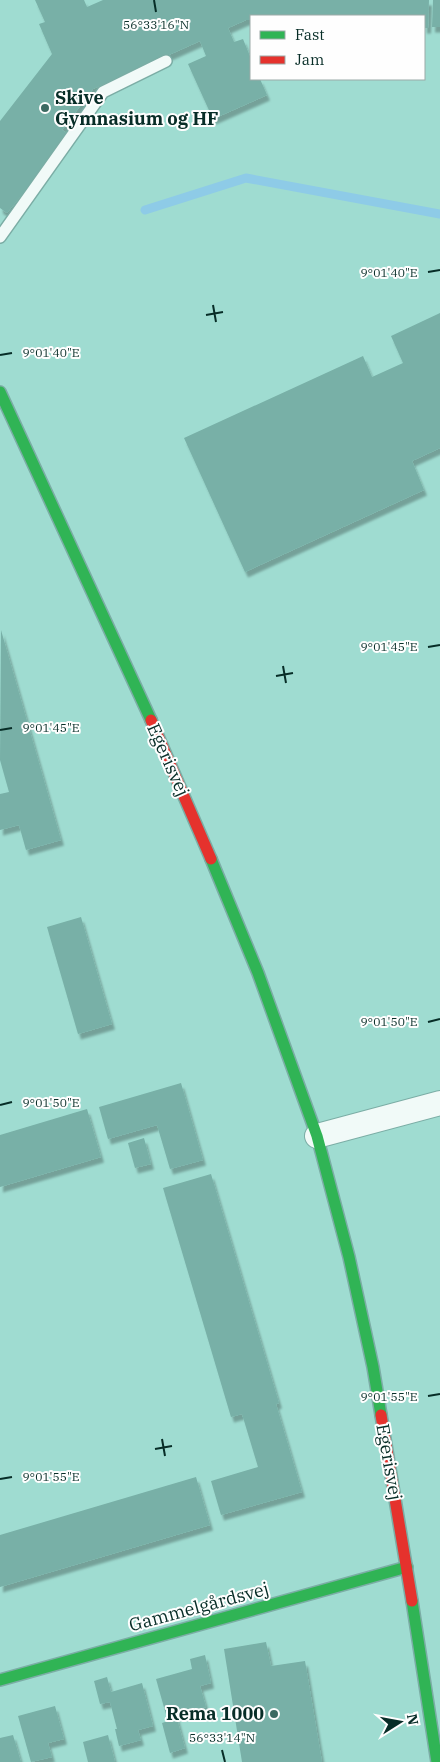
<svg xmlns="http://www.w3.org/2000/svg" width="440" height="1762" font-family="'IBM Plex Serif',serif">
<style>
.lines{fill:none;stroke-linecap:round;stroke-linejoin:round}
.stream{stroke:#8ecbe7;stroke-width:9}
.building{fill:#78b0a7;filter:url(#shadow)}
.lane-casing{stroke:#7bada5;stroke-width:14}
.street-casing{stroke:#7bada5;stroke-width:26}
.fast-casing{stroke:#7bada5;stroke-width:14}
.jam-casing{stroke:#7bada5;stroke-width:14}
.lane{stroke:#f1faf8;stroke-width:11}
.street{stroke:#f1faf8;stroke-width:24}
.fast{stroke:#30b455;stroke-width:11}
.jam{stroke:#e5322d;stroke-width:11}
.ticks{fill:none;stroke:#072d27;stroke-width:2}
.poi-dot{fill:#3c6a62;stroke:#fefefe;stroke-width:2}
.labels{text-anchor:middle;stroke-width:4;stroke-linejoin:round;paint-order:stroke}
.poi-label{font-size:18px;font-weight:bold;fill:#072d27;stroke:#fefefe;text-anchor:start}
.street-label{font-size:18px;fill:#072d27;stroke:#fefefe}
.ticks-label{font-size:12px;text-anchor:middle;fill:#072d27;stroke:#fefefe;stroke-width:4;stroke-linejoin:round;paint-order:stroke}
</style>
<defs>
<filter id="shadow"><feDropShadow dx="3" dy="5.5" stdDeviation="1" flood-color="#0004"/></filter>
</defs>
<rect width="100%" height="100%" fill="#9fdcd1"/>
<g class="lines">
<path class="stream" d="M145 210 246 178 440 214"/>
</g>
<g class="building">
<path d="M35 0H84L87 7 103 0H429L428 28H424V16H251V20H246L228 28 234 42 243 39 251 59V79H260L267 95 213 119 188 64 206 56 200 41 93 89 62 130 70 135 7 213 0 208V121L52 54 39 24 45 22Z"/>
<path d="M433 0H440V27H432Z"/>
<path d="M440 313V448L412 461 424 490 245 572 184 438 363 356 372 377 403 363 391 336Z"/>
<path d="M1 630 61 840 26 850 19 825 0 830V794L9 792 0 760Z"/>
<path d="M81 917 112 1024 78 1034 47 927Z"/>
<path d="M181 1083 203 1160 170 1169 157 1125 108 1139 99 1107Z"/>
<path d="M87 1109 101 1157 0 1187V1135Z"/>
<path d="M144 1138 151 1164 135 1168 128 1143Z"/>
<path d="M211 1174 279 1403 276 1404 302 1492 221 1515 211 1481 258 1467 242 1414 231 1417 163 1188Z"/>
<path d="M196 1477 210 1525 0 1587V1535Z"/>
<path d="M266 1642 271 1666 305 1661 322 1762H242L224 1649Z"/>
<path d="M205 1655 211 1683 200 1686 206 1707 176 1715 185 1748 170 1753 162 1723 171 1720 170 1717 167 1718 156 1679 192 1669 190 1659Z"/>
<path d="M107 1677 111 1692 142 1683 153 1726 138 1730 141 1740 119 1746 115 1729H117L110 1702 100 1704 94 1681Z"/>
<path d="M55 1706 64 1739 48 1743 52 1757 31 1762 18 1716Z"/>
<path d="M13 1735 21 1762H0V1738Z"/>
<path d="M108 1735 115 1762H88L83 1742Z"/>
</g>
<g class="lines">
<g class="lane-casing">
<path id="lane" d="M0 237 103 92 166 61"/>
</g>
<g class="street-casing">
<path id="street" d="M317 1136 440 1103"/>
</g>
<g class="fast-casing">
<g id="fast">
<path d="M0 392 151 720"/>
<path d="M211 859 258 973 317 1136 349 1257 373 1367 381 1415"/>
<path d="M412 1601 437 1762"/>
<path d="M0 1680 407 1567"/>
</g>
</g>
<g class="jam-casing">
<g id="jam">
<path d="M151 720 211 859"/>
<path d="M381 1415 412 1601"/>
</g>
</g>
<use href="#lane" class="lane"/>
<use href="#street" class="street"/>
<use href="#fast" class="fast"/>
<use href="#jam" class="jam"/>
</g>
<path class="ticks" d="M154 0 156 12M428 272 440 270M213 305 216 322M206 315 223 312M0 355 12 353M428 647 440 645M283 666 286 683M276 676 293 673M0 730 12 728M428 1022 440 1019M0 1105 12 1102M428 1396 440 1394M162 1439 165 1456M155 1449 172 1446M0 1479 12 1477M222 1750 225 1762"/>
<g class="poi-dot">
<circle cx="45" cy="108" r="5"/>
<circle cx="274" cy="1714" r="5"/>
</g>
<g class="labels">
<g class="poi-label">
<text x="55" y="104">Skive<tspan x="55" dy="21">Gymnasium og HF</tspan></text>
<text x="264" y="1720" text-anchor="end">Rema 1000</text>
</g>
<g class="street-label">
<text transform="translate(168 760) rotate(66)" y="6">Egerisvej</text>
<text transform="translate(389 1462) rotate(80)" y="6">Egerisvej</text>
<text transform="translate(199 1607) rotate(-15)" y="6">Gammelgårdsvej</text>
</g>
</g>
<g class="ticks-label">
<text x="156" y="29">56°33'16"N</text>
<text x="389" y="277">9°01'40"E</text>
<text x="51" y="357">9°01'40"E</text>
<text x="389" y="651">9°01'45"E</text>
<text x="51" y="732">9°01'45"E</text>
<text x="389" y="1026">9°01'50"E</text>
<text x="51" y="1107">9°01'50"E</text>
<text x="389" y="1401">9°01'55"E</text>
<text x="51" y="1481">9°01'55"E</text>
<text x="222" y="1742">56°33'14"N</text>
</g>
<rect x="250" y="15" width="175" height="65" fill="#fefefe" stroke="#9baaa8"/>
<rect x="260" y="31" width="25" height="8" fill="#30b455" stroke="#9baaa8"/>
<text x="295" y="40" font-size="15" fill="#072d27">Fast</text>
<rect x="260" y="56" width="25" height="8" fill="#e5322d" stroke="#9baaa8"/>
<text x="295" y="65" font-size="15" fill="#072d27">Jam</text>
<g transform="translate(400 1722) rotate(79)" stroke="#fefefe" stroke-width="4" paint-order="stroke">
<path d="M0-4L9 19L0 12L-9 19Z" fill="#072d27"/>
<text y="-8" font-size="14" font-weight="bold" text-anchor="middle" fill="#072d27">N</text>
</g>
</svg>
